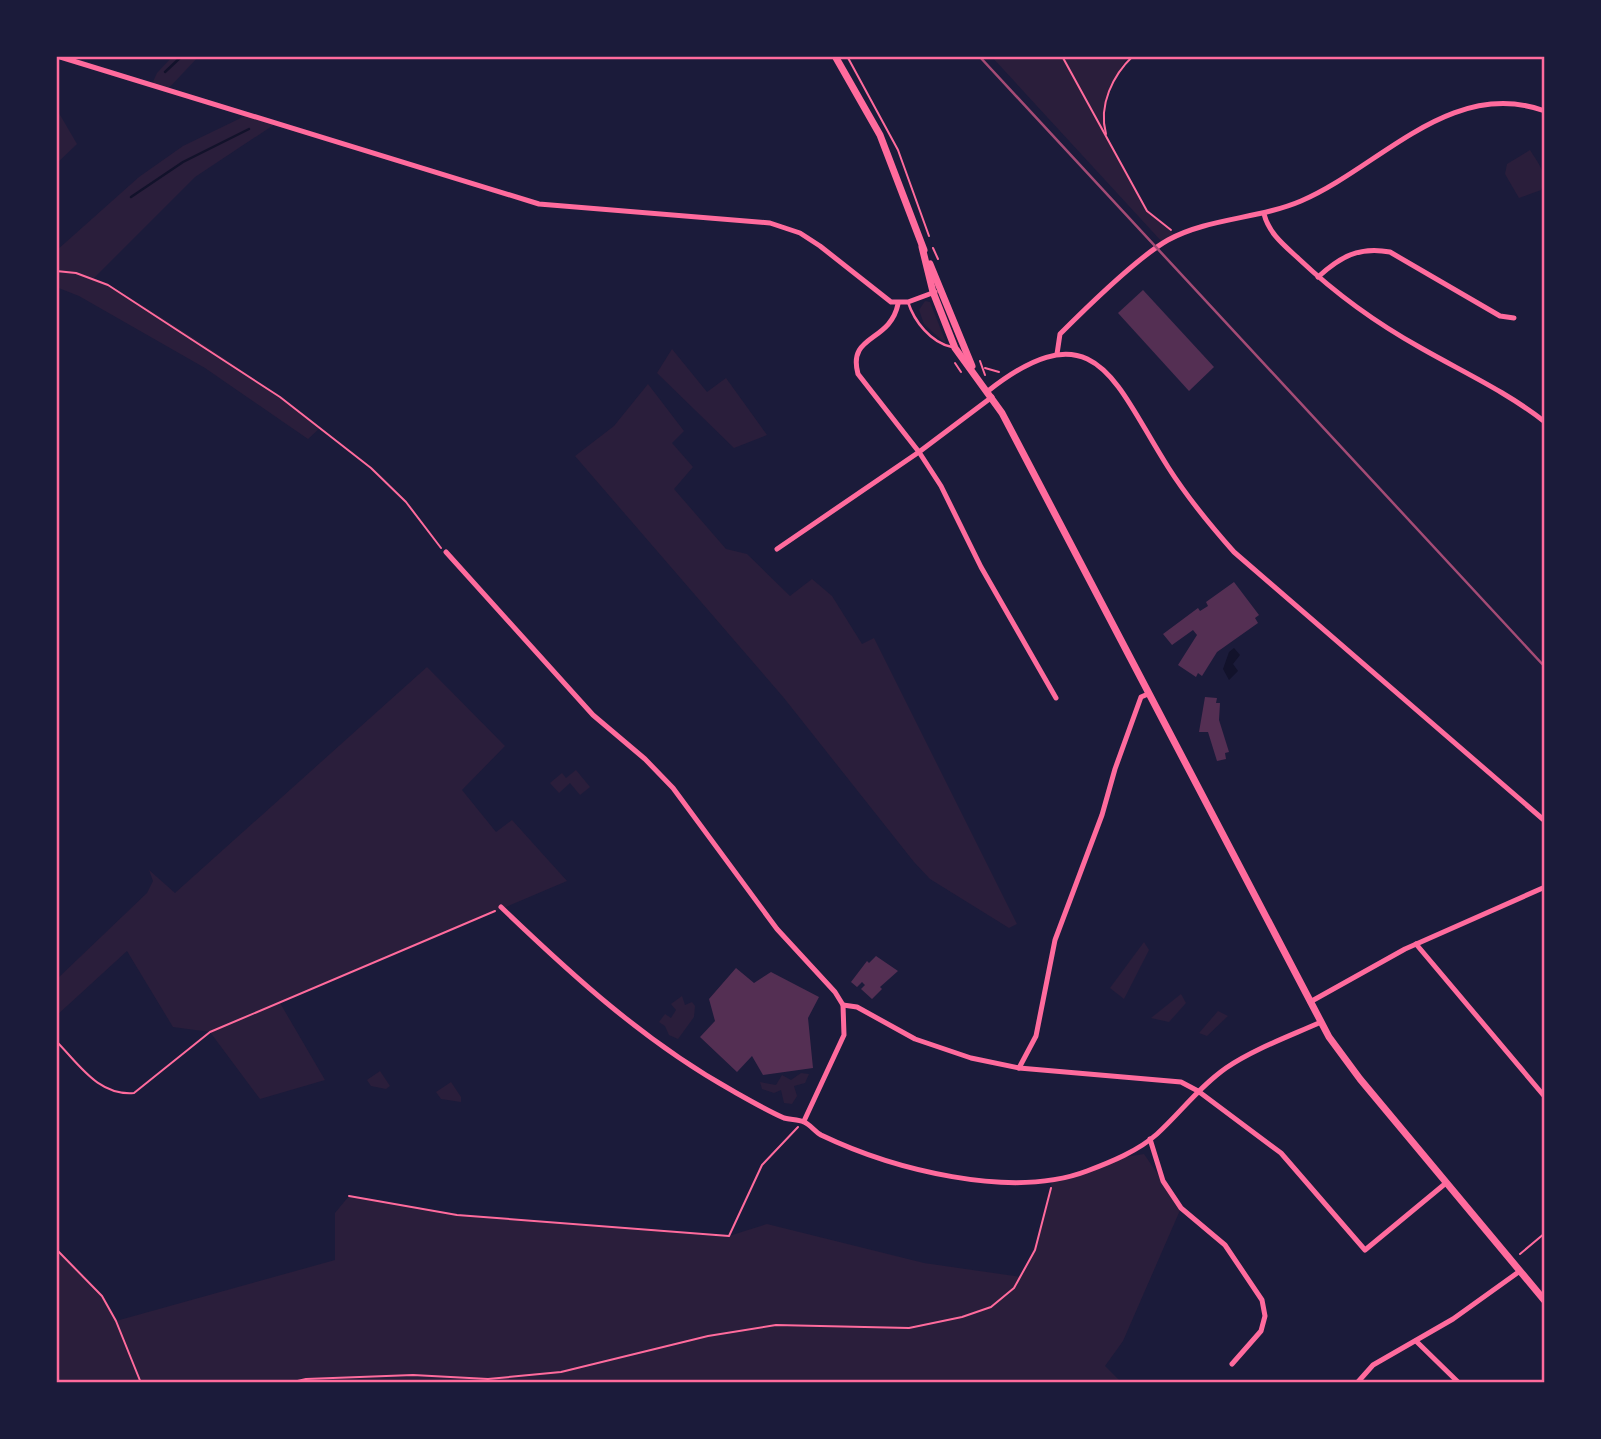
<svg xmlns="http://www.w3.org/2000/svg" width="1601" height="1439" font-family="'PT Serif',serif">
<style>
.green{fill:#2a1e3b}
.water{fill:#12122b}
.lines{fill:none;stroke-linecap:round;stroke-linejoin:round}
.stream{stroke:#12122b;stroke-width:2.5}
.building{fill:#542f53}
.path{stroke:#ff6b9d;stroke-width:2}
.service{stroke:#ff6b9d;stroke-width:2.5}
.minor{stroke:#ff6b9d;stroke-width:5}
.secondary{stroke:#ff6b9d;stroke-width:7}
.rail{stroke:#a44b75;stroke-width:2.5}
.neatline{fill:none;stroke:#ff6b9d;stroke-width:2.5}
</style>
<rect width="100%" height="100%" fill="#1b1b3a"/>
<g class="green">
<path d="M173 56H199L167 90 151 86 157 73Z"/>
<path d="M991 56H1128L1110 86 1105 112V132L1147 211 1176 236 1163 243Z"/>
<path d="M56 108 77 144 56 164Z"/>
<path d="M247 115 275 124 195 177 93 279C117 288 138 303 159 316 215 351 269 388 320 428L308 439 205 368 79 296 56 287V251L139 177 183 146Z"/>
<path d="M1530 150C1539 165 1548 173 1541 190L1519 198 1505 174 1507 164Z"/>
<path d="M925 301 930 302 947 345 924 324 919 310Z"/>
<path d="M672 349 707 392 726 378 767 435 734 448 657 373Z"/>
<path d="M648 384 684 431 672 443 693 467 674 489 726 549 747 554 790 596 812 579 832 596 862 644 874 638 1017 924 1009 928 930 879 914 862 784 698 575 456 614 426Z"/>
<path d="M427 667 505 746 462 790 496 832 512 820 567 881 280 1003 325 1080 260 1099 210 1032 173 1027 127 951 56 1016V980L147 893 153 881 149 870 175 893Z"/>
<path d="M576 770 590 787 580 795 570 783 559 793 550 783 562 773 566 778Z"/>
<path d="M1144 942 1149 950 1124 999 1110 988Z"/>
<path d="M1181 994 1186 1003 1169 1022 1151 1018Z"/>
<path d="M682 996 685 1005 692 1002 695 1006 694 1017 678 1039 669 1035 665 1026 659 1022 665 1014 671 1018 676 1010 671 1004Z"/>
<path d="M1218 1011 1228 1016 1207 1036 1199 1033Z"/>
<path d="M380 1071 390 1086 386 1089 371 1086 367 1080Z"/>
<path d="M801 1073 809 1074 805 1083 794 1086 797 1096 792 1104 784 1103 781 1090 774 1093 762 1089 760 1082 776 1085 782 1075 791 1080Z"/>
<path d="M451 1082 461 1097V1102L441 1099 436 1092Z"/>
<path d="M1144 1154 1181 1208 1123 1341 1105 1366 1122 1383H56V1249L102 1296 116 1321 335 1260V1213L349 1196 457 1215 729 1236 767 1224 924 1263 1021 1277C1037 1245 1046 1215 1052 1180L1119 1158Z"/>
</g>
<path class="water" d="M1234 648 1240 655 1233 664 1238 671 1229 680 1223 669 1229 652Z"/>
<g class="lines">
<g class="stream">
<path d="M165 72 182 56"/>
<path d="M131 197 183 162 249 129"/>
</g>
</g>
<g class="building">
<path d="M1143 290 1214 367 1189 391 1118 313Z"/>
<path d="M1234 582 1259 615 1255 618 1258 623 1217 652 1202 676 1198 673 1196 677 1178 665 1197 635 1193 630 1172 645 1163 634 1198 608 1200 611 1208 606 1206 602Z"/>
<path d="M1205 697 1217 698 1216 703H1220L1219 720 1229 752 1225 753 1226 759 1217 761 1208 732H1199Z"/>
<path d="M876 956 898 971 880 987 882 989 872 999 861 989 865 985 862 982 857 987 851 982 867 961 869 963Z"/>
<path d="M736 968 754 983 771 972 819 997 808 1018 813 1068 763 1075 752 1056 737 1072 700 1037 715 1021 709 999Z"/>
</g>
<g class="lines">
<g class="path">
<path d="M847 56 898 150 929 236"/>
<path d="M1062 56 1147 211 1171 230"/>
<path d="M1106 134C1098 105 1113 75 1133 56"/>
<path d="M933 248 938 259"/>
<path d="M56 271 76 273 108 285 280 397 371 468 406 502 441 548"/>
<path d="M980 361 985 375"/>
<path d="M955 363 961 372"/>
<path d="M985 368 999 372"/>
<path d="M56 1041C79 1064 98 1096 134 1093L210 1032 495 911"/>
<path d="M349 1196 457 1215 729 1236 762 1165 798 1127"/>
<path d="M56 1249 102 1296 116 1321 141 1383"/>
<path d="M1520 1254 1545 1233"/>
<path d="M289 1383 306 1379 413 1375 488 1379 561 1372 708 1336 776 1325 909 1328 962 1317 991 1307 1014 1288 1035 1250 1051 1188"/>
</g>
<path class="service" d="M908 302C914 321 931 343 952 347"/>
<g class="minor">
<path d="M57 56 539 204 770 223 800 233 820 246 891 302H908L935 292"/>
<path d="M1264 214C1269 234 1285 246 1299 259 1336 294 1376 323 1421 348 1463 372 1507 392 1545 422"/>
<path d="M1318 277C1340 257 1359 246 1390 252L1500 316 1514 318"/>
<path d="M898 304C890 343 847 334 858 374L919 452 941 486 981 567 1056 698"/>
<path d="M1057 354 1060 334C1086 308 1138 257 1168 240 1208 218 1259 219 1301 201 1380 167 1451 77 1545 111"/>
<path d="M988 391C1096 306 1115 384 1168 467 1187 497 1210 525 1234 552L1545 821"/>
<path d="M777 549 919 452 992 397"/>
<path d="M446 552 593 715 645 759 673 788 777 929 835 992 843 1005 844 1035 804 1121"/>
<path d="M501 907C573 976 645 1042 733 1091 749 1100 766 1110 784 1118 791 1120 798 1119 804 1122 811 1125 814 1131 821 1135 892 1169 1011 1200 1087 1171 1111 1162 1138 1151 1157 1134 1181 1112 1199 1087 1226 1068 1254 1049 1290 1036 1321 1022"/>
<path d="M1416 944 1545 1097"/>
<path d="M1310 1002 1405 949 1545 887"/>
<path d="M843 1005 857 1007 915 1039 971 1058 1019 1068 1181 1082 1198 1091 1281 1153 1365 1250 1446 1183"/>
<path d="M1019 1068 1036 1036 1055 940 1102 815 1115 769 1141 697 1148 694"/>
<path d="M1150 1139 1163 1181 1181 1208 1225 1245 1262 1300 1265 1316 1261 1331 1232 1364"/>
<path d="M1416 1341 1459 1383"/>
<path d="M1357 1383 1373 1365 1453 1319 1520 1271"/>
</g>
<g class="secondary">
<path d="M835 56 880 135 924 250"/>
<path d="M922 247 933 292 955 348 1002 413 1329 1037 1360 1079 1545 1301"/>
<path d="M930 264 972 366"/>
</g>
<path class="rail" d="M979 56 1545 667"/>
</g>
<rect width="1601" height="1439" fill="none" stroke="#1b1b3a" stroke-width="116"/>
<rect x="58" y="58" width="1485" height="1323" class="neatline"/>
</svg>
